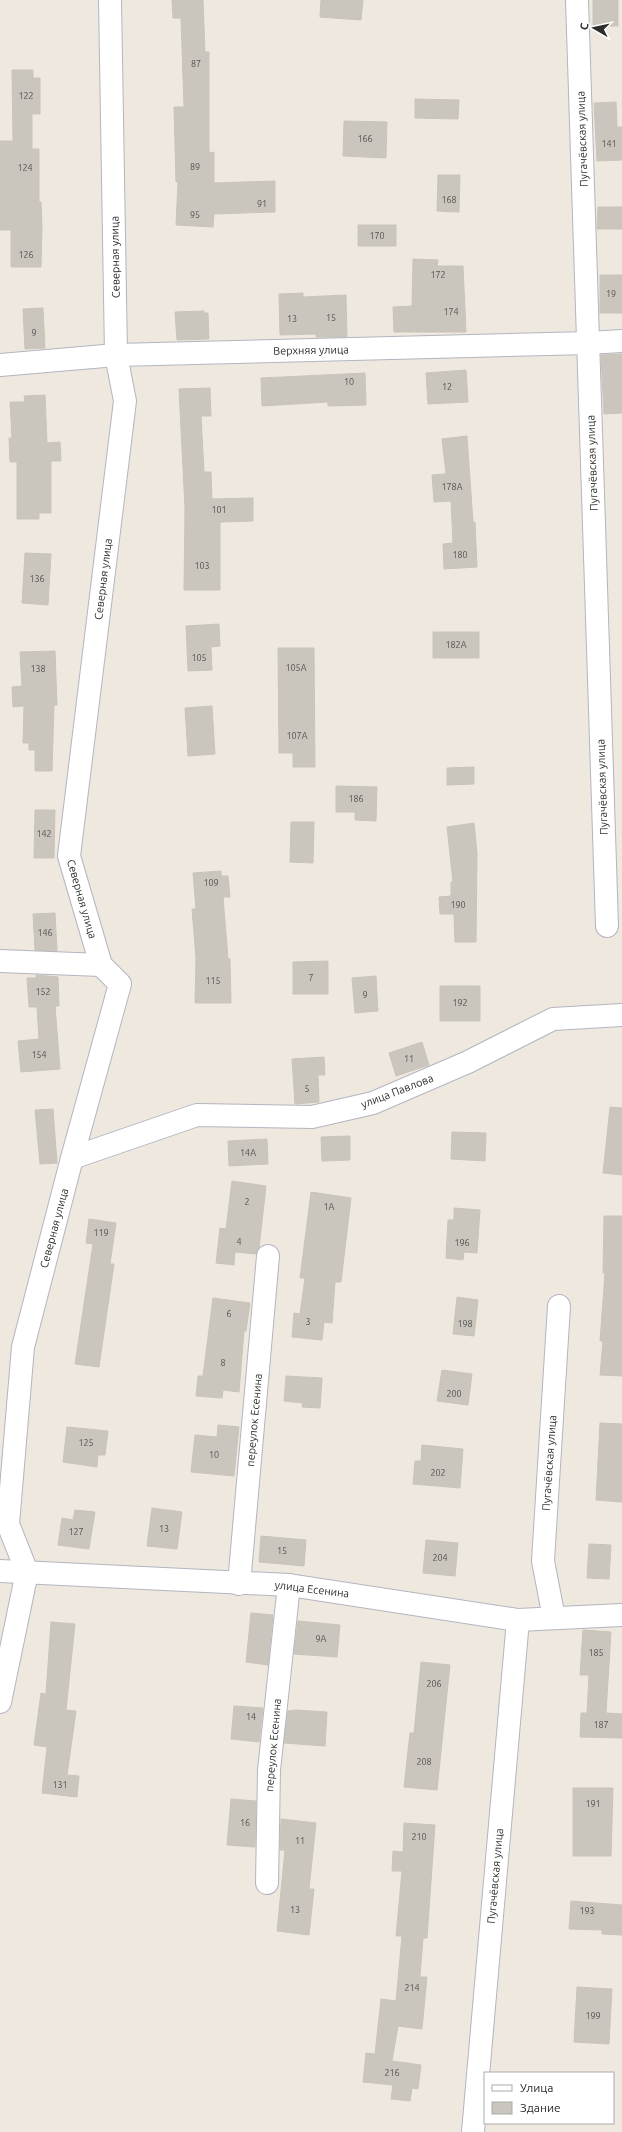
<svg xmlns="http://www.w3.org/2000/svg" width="622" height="2132" font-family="Ubuntu,sans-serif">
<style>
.building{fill:#cac6bd;stroke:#cac4b8}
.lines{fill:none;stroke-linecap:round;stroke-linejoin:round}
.minor-casing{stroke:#b3b5c0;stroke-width:24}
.minor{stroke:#fff;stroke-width:22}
.labels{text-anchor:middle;stroke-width:3;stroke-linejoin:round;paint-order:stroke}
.number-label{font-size:9px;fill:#545351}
.street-label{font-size:11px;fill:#2d2d2d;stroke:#fff}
</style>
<rect width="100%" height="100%" fill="#eee8df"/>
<g class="building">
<path d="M172 0H203L205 52H209V153L214 152V183L275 181V212L214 214 213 227 176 225 178 182H176L174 107H184L181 18H173Z"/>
<path d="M321 0H363L361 20 320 17Z"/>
<rect x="593" y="0" width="25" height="26"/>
<path d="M12 70H33V78H40V114H32V149H39V202H41L42 228 41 267H11V230H0V141H13Z"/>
<path d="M415 99 459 100 458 119 415 118Z"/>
<path d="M616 102 617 127H622V160L597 161 594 103Z"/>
<path d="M344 121 387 122 386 158 343 156Z"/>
<path d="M438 175H460L459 212 437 211Z"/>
<path d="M598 207H622V229H597Z"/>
<rect x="358" y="225" width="38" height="21"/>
<path d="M413 259 438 260 437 266H463L466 332H394L393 307 412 306Z"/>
<rect x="600" y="275" width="22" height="38"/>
<path d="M303 293V297L346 295 347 337H316V334L280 335 279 294Z"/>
<path d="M43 308 45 348 25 349 23 309Z"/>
<path d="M204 311V313H208L209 339 177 340 175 312Z"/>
<path d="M622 354V413L604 414 601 355Z"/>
<path d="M466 370 468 402 428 404 426 373Z"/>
<path d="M365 373 366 405 328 406V402L262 406 261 378Z"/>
<path d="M210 388 211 416H201L204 472H211L212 499 253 498V521L220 522V590H184L185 508 179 389Z"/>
<path d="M45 395 47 443 60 442 61 461H51V513H39V519H17V462H10L9 438H12L10 402H25L24 396Z"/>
<path d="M467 436 473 522H475L477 567 444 569 443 544 453 543 451 501 434 502 432 475 446 474 442 439Z"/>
<path d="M25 553 51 554 48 605 22 603Z"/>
<path d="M219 624 220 646 211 647 212 670 188 671 186 626Z"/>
<rect x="433" y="632" width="46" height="26"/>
<path d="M278 648H314L315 767H293V753H279Z"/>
<path d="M55 651 57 705H54L52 771H35V750H29V743H23L24 706 13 707 12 687 22 686 20 652Z"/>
<path d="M212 706 215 754 188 756 185 708Z"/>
<path d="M474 767V784L447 785V768Z"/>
<path d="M336 786 377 787 376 821 355 820V812H336Z"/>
<path d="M35 810H55L54 858H34Z"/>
<path d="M291 822H314L313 863 290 862Z"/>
<path d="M474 823 477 853 476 942H455L454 914H440L439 897 451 896V882H453L447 827Z"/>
<path d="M221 871V876H228L230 897H223L228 959H230L231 1003H195L196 958 192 909H196L193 873Z"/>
<path d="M55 913 57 951 35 950 33 914Z"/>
<path d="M328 961V994H293V962Z"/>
<path d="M36 975 58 977 59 1006H55L60 1069 21 1072 18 1041 39 1039 37 1007H29L27 978H36Z"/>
<path d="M376 976 378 1011 355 1013 352 978Z"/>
<rect x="440" y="986" width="40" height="35"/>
<path d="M422 1042 429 1065 396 1076 389 1053Z"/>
<path d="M324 1057 325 1075H318L319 1102 295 1104 292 1059Z"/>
<path d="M610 1107 622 1108V1175L603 1173Z"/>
<path d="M53 1109 57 1163 40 1164 35 1110Z"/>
<path d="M452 1132 486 1133 485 1161 451 1159Z"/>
<path d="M350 1136V1160L322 1161 321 1137Z"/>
<path d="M267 1139 268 1164 229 1166 228 1141Z"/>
<path d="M232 1181 266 1186 259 1248 256 1254 235 1252 234 1265 216 1263 220 1228 226 1229Z"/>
<path d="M311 1192 351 1198 341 1282H335L332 1323 324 1322 322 1340 292 1337 294 1313 300 1314 305 1278H300Z"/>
<path d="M454 1208 480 1210 477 1253 464 1252 463 1260 446 1258 448 1220H454Z"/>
<path d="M604 1216H622V1376L600 1375 603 1341H600L605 1273H603Z"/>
<path d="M89 1219 116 1223 110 1264H114L99 1367 75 1364 93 1244 86 1243Z"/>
<path d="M457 1297 478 1300 474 1336 453 1334Z"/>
<path d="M213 1298 250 1303 246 1331H244L239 1392 223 1390 222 1398 196 1396 198 1376H203Z"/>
<path d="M442 1370 472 1374 468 1405 437 1401Z"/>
<path d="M286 1376 322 1378 320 1408 302 1407 303 1403 284 1401Z"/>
<path d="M600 1423 622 1424V1502L596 1500Z"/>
<path d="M218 1425 239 1427 234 1476 191 1472 195 1435 217 1437Z"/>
<path d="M67 1427 108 1431 105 1455H98L97 1467 63 1462Z"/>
<path d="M422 1445 463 1449 460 1488 413 1484 415 1461H421Z"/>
<path d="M152 1508 182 1512 177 1549 147 1546Z"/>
<path d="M75 1510 95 1512 89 1549 58 1545 62 1518 73 1520Z"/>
<path d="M261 1536 306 1540 304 1566 259 1562Z"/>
<path d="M426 1540 458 1543 455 1576 423 1573Z"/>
<path d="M589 1544 611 1545 609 1579 587 1578Z"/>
<path d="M251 1613 273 1615 268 1665 246 1662Z"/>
<path d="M298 1621 340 1625 337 1657 294 1654Z"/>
<path d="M51 1622 75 1624 66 1710 76 1711 67 1775 79 1776 77 1797 42 1793 47 1747 34 1745 41 1693 46 1694Z"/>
<path d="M583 1630 611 1632 606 1713 622 1714V1738L580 1737 581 1713H587L589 1675H580Z"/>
<path d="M421 1662 450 1665 437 1790 404 1787 410 1733H414Z"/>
<path d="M234 1706 263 1708 259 1742 231 1739Z"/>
<path d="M295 1710 327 1712 325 1746 284 1743 288 1711Z"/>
<path d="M573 1788H613L611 1856H573Z"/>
<path d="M231 1799 256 1801 255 1847 227 1845Z"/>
<path d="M281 1819 316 1823 309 1889H314L309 1935 277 1931 285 1850H280Z"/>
<path d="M404 1823 435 1825 427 1938H423L420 1977H427L422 2029 398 2026 392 2061 421 2065 418 2089 412 2088 410 2101 391 2099 393 2085 363 2082 366 2053 375 2054 381 1999 396 2001 402 1936H396L402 1871H392L393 1851 403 1852Z"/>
<path d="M571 1901 622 1905V1935L602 1934V1930L569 1929Z"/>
<path d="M577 1987 612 1989 609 2044 574 2042Z"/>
</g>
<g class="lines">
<g class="minor-casing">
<g id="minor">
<path d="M577 0 607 926"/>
<path d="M0 365 116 355 588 343 622 341"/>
<path d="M0 961 101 965"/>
<path d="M72 1158 197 1115 312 1117 373 1103 468 1062 553 1019 622 1015"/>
<path d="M0 1571 289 1585 518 1620 622 1615"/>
<path d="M239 1584 268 1256"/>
<path d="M554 1618 543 1561 559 1306"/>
<path d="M0 1702 27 1572 8 1524 23 1347 72 1158 120 984 101 965 69 856 125 401 116 355 110 0"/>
<path d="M267 1883 269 1770 289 1585"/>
<path d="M473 2132 518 1620"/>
</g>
</g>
<use href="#minor" class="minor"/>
</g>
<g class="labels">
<g class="number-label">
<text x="196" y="67">87</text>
<text x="26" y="99">122</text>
<text x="365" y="142">166</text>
<text x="609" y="147">141</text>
<text x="195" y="170">89</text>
<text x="25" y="171">124</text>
<text x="449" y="203">168</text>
<text x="262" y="207">91</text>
<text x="195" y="218">95</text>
<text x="377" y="239">170</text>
<text x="26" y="258">126</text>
<text x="438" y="278">172</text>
<text x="611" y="297">19</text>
<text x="451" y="315">174</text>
<text x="331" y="321">15</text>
<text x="292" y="322">13</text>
<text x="34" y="336">9</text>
<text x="349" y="385">10</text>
<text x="447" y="390">12</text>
<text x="452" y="490">178А</text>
<text x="219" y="513">101</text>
<text x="460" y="558">180</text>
<text x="202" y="569">103</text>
<text x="37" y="582">136</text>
<text x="456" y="648">182А</text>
<text x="199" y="661">105</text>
<text x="296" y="671">105А</text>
<text x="38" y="672">138</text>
<text x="297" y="739">107А</text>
<text x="356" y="802">186</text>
<text x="44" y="837">142</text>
<text x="211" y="886">109</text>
<text x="458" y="908">190</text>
<text x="45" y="936">146</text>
<text x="311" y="981">7</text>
<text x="213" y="984">115</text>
<text x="43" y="995">152</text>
<text x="365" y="998">9</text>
<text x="460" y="1006">192</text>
<text x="39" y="1058">154</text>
<text x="409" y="1062">11</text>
<text x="307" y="1092">5</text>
<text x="248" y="1156">14А</text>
<text x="247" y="1205">2</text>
<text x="329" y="1210">1А</text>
<text x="101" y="1236">119</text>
<text x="239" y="1245">4</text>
<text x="462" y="1246">196</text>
<text x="229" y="1317">6</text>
<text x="308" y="1325">3</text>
<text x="465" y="1327">198</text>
<text x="223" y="1366">8</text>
<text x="454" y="1397">200</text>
<text x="86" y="1446">125</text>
<text x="214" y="1458">10</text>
<text x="438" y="1476">202</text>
<text x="164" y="1532">13</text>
<text x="76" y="1535">127</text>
<text x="282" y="1554">15</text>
<text x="440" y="1561">204</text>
<text x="321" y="1642">9А</text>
<text x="596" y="1656">185</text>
<text x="434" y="1687">206</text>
<text x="251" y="1720">14</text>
<text x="601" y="1728">187</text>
<text x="424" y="1765">208</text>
<text x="60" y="1788">131</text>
<text x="593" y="1807">191</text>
<text x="245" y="1826">16</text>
<text x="419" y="1840">210</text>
<text x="300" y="1844">11</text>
<text x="295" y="1913">13</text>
<text x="587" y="1914">193</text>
<text x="412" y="1991">214</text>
<text x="593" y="2019">199</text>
<text x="392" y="2076">216</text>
</g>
<g class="street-label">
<text transform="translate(582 139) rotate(-92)" y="4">Пугачёвская улица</text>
<text transform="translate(115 257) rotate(-91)" y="4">Северная улица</text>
<text transform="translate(311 350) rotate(-1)" y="4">Верхняя улица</text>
<text transform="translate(592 463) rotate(-92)" y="4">Пугачёвская улица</text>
<text transform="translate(103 579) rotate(-83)" y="4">Северная улица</text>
<text transform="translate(602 787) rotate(-92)" y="4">Пугачёвская улица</text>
<text transform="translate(82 899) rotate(74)" y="4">Северная улица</text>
<text transform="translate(397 1091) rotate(-21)" y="4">улица Павлова</text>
<text transform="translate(54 1228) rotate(-75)" y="4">Северная улица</text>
<text transform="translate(254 1420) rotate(-85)" y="4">переулок Есенина</text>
<text transform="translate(549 1463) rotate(-86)" y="4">Пугачёвская улица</text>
<text transform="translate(312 1589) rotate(7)" y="4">улица Есенина</text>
<text transform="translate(273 1745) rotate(-85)" y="4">переулок Есенина</text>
<text transform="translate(495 1876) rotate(-85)" y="4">Пугачёвская улица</text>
</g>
</g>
<rect x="484" y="2072" width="130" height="52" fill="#ffffff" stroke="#ababab"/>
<rect x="492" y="2085" width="20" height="6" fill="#ffffff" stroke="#ababab"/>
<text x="520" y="2092" font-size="12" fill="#2d2d2d">Улица</text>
<rect x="492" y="2102" width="20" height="12" fill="#cac6bd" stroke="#ababab"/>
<text x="520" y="2112" font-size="12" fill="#2d2d2d">Здание</text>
<g transform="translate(594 28) rotate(279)" stroke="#ffffff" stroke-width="3" paint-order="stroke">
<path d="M0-3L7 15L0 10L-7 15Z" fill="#2d2d2d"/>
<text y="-6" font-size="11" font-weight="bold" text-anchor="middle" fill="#2d2d2d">С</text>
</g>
</svg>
